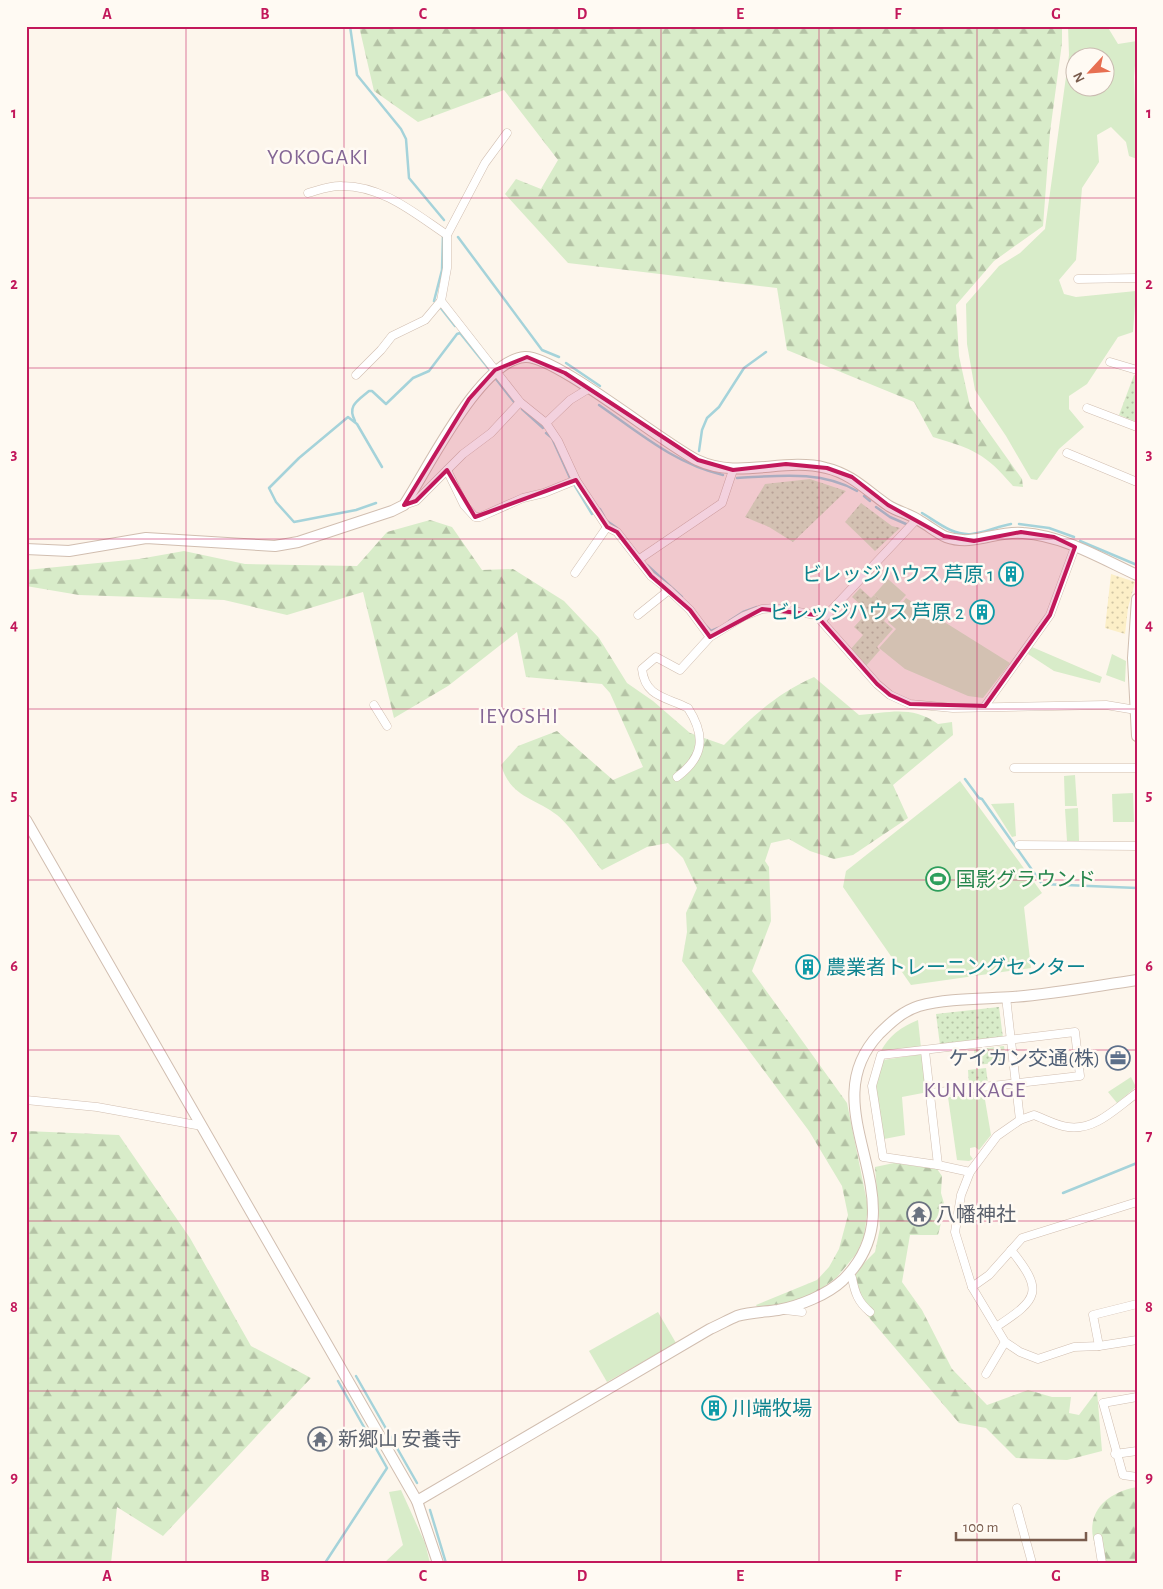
<svg xmlns="http://www.w3.org/2000/svg" width="1163" height="1589" font-family="'Alegreya Sans','Noto Sans JP',sans-serif">
<style>
.green{fill:#d8ecc9;fill-rule:evenodd}
.forest{fill:url(#forest-firs)}
.sand{fill:url(#sand-dots)}
.garden{fill:url(#garden-dots)}
.lines{fill:none;stroke-linecap:round;stroke-linejoin:round}
.stream{stroke:#a5d3da;stroke-width:2.5}
.minor-casing{stroke:#d1beb0;stroke-width:9}
.tertiary-casing{stroke:#d1beb0;stroke-width:12}
.minor{stroke:#fff;stroke-width:8}
.tertiary{stroke:#fff;stroke-width:10}
.marked{fill:#c2185b;fill-opacity:0.2;stroke:#c2185b;stroke-width:4;stroke-linejoin:round}
.grid{fill:none;stroke:#c2185b;stroke-width:1;stroke-opacity:0.55}
.labels{text-anchor:middle;stroke-width:5;stroke-linejoin:round;paint-order:stroke}
.culture-label{font-size:20px;fill:#0d838f;stroke:#fffaf3;text-anchor:end}
.leisure-label{font-size:20px;fill:#27864d;stroke:#fffaf3;text-anchor:start}
.service-label{font-size:20px;fill:#4e5e75;stroke:#fffaf3;text-anchor:end}
.worship-label{font-size:20px;fill:#5b616d;stroke:#fffaf3;text-anchor:start}
.quarter-label{font-size:22px;letter-spacing:1px;fill:#846695;stroke:#fffaf3}
.neatline{fill:none;stroke:#c2185b;stroke-width:2}
.grid-label{font-size:16px;text-anchor:middle;font-weight:bold;fill:#c2185b}
</style>
<defs>
<pattern id="forest-firs" width="22" height="20" patternUnits="userSpaceOnUse" patternTransform="scale(1.25)"><rect width="22" height="20" fill="#d8ecc9"/><path d="M5 1l3.5 6h-7zM16 11l3.5 6h-7z" fill="#b4c2a5"/></pattern>
<pattern id="sand-dots" width="8" height="8" patternUnits="userSpaceOnUse" patternTransform="scale(1.25)"><rect width="8" height="8" fill="#fcefc7"/><path d="M2 2h.1M6 6h.1" fill="none" stroke="#d1c5a4" stroke-width="1.8" stroke-linecap="round"/></pattern>
<pattern id="garden-dots" width="8" height="8" patternUnits="userSpaceOnUse" patternTransform="scale(1.25)"><rect width="8" height="8" fill="#d8ecc9"/><path d="M2 2h.1M6 6h.1" fill="none" stroke="#b4c2a5" stroke-width="1.8" stroke-linecap="round"/></pattern>
</defs>
<rect width="100%" height="100%" fill="#fdf6ec"/>
<g class="green">
<path d="M1068 26H1107L1118 44 1137 41 1134 77 1137 159 1129 156 1126 142 1111 127 1097 135 1099 162 1082 188 1076 260 1059 280 1064 294 1076 297 1136 291 1133 332 1118 337 1087 384 1069 396V409L1084 427 1059 449 1037 480 1031 479 1006 436 975 390 967 344 966 304 999 266 1020 253 1045 229 1069 55ZM1076 58H1106V88H1076Z"/>
<path d="M888 579 906 595 892 611 874 595Z"/>
<path d="M906 598 1010 663 983 698 968 696 905 669 879 648 896 629 888 622Z"/>
<path d="M1032 647 1102 677 1100 683 1054 671 1028 654Z"/>
<path d="M1112 654 1126 661 1125 682 1106 675Z"/>
<path d="M1075 775 1077 806H1065L1064 776Z"/>
<path d="M960 781 1042 893 1024 907 1031 968 911 985 843 887 846 871Z"/>
<path d="M1133 793 1134 822H1113L1112 794Z"/>
<path d="M1014 803 1016 836 1012 837 991 804Z"/>
<path d="M1078 808 1079 841H1067L1065 809Z"/>
<path d="M918 1020 921 1048 880 1053C888 1036 901 1027 918 1020Z"/>
<path d="M923 1054 928 1092 902 1097 905 1135 884 1139 876 1087 883 1060Z"/>
<path d="M1131 1077 1136 1087 1117 1103 1108 1092Z"/>
<path d="M984 1094 991 1135 979 1150 975 1147 970 1148V1155L973 1159 969 1161 957 1160 948 1097Z"/>
<path d="M658 1312 676 1343 607 1382 589 1351Z"/>
<path d="M401 1490 425 1543 430 1563H384L403 1545 389 1492Z"/>
</g>
<g class="forest">
<path d="M359 26H1062V43L1050 132 1043 226 994 261 956 305 959 356 970 406 1022 479 1023 487 1013 486C985 453 973 449 933 437L914 402 787 350 777 288 568 263 505 194 516 179 541 189 558 160 504 90 418 122 374 91Z"/>
<path d="M430 520 452 527 482 570 513 569 564 601 599 638 627 683 653 701 690 733 724 745C753 716 776 694 814 677L859 715C889 713 911 705 938 724L952 722 953 735 893 785 908 818 853 855 834 859 810 851 789 839 771 843 765 861 769 867 771 921 752 971 847 1103 868 1207 864 1236 857 1253 837 1277 817 1292 797 1300 775 1307 758 1308 756 1305 817 1280 829 1267 839 1249 848 1215 842 1186 809 1131 682 961 687 932 686 913 697 888 683 858 668 843 647 847 602 870C590 856 571 826 557 815 534 797 511 798 501 765L518 746 557 731 613 780 643 767 610 693 602 684 526 677 517 632 448 686 394 718 363 592 287 615 224 600 79 595 26 586V570L139 559 184 551 245 564 357 566 387 532Z"/>
<path d="M26 1131 119 1135 190 1238 251 1346 311 1378 163 1536 117 1507 111 1563H26Z"/>
<path d="M894 1163 937 1169 942 1176 941 1193 945 1207 938 1235H910L902 1282 922 1310 952 1369 987 1405 1028 1390 1052 1397H1071L1069 1413 1079 1415 1097 1391 1102 1451 1067 1460 1016 1458 986 1428 959 1423 860 1307 855 1276 862 1265 875 1252 880 1228 875 1167Z"/>
<path d="M1137 1487V1563H1105C1079 1527 1094 1495 1137 1487Z"/>
</g>
<path class="sand" d="M1111 574 1135 582 1128 608 1125 634 1105 628Z"/>
<g class="garden">
<path d="M1134 375 1137 376V422L1119 415Z"/>
<path d="M810 479 846 491 793 542 769 527 745 517 765 484Z"/>
<path d="M861 503 892 526 900 528 875 551 845 522Z"/>
<path d="M860 588 871 598 874 595 892 611 884 621 893 629 877 647 880 650 866 666 849 651 863 635 854 627 864 616 860 611 863 607 852 597Z"/>
<path d="M999 1007 1003 1038 940 1045 936 1014Z"/>
<path d="M1004 1046 1006 1062 976 1065 974 1050Z"/>
<path d="M986 1068 988 1084 969 1085 968 1070Z"/>
</g>
<g class="lines">
<g class="stream">
<path d="M350 26 357 75 401 129 406 139 409 178 444 220"/>
<path d="M458 237 542 350 559 357"/>
<path d="M434 301 442 270 443 235"/>
<path d="M440 307 455 326"/>
<path d="M566 363 600 386"/>
<path d="M496 379 514 402"/>
<path d="M599 405C638 432 675 464 723 475"/>
<path d="M522 409 543 428"/>
<path d="M355 421C347 406 357 401 369 391H372L386 404 413 378 429 371 457 334 460 333 489 369"/>
<path d="M546 433 552 438 570 478"/>
<path d="M699 451 702 430 707 418 719 407 744 368 766 352"/>
<path d="M737 478C778 476 820 470 857 491"/>
<path d="M575 486 592 514"/>
<path d="M864 496 870 501"/>
<path d="M376 503 356 510 294 522 276 502 269 488 299 458 348 417 357 424 382 467"/>
<path d="M876 507 890 517 906 524"/>
<path d="M600 509 604 516"/>
<path d="M922 513C937 522 953 536 972 534 985 533 998 526 1011 524"/>
<path d="M607 521 617 528"/>
<path d="M1019 524 1049 528 1074 537"/>
<path d="M1080 541 1137 565"/>
<path d="M647 565 682 597"/>
<path d="M729 621 743 612 757 607"/>
<path d="M706 626 711 631 718 628"/>
<path d="M965 779 979 798 982 799 1042 884 1137 888"/>
<path d="M1063 1193 1137 1163"/>
<path d="M356 1376 417 1483"/>
<path d="M430 1510 446 1563"/>
<path d="M325 1563 387 1468 338 1381"/>
</g>
<g class="minor-casing">
<g id="minor">
<path d="M507 133 485 163 447 235V268L441 301 520 402 546 423 558 441 576 480 607 527 617 532 651 576 669 590 690 610 710 637"/>
<path d="M308 193C319 190 331 185 342 186 383 186 414 213 447 235"/>
<path d="M1078 279 1137 278"/>
<path d="M1110 362 1137 370"/>
<path d="M356 375 381 350 392 336 425 320 441 301"/>
<path d="M1087 408 1137 427"/>
<path d="M546 423 570 400 588 389"/>
<path d="M1067 453 1137 482"/>
<path d="M447 470 464 505 475 517H480L523 498 544 493 576 480"/>
<path d="M404 505 416 501 463 454 491 433 520 402"/>
<path d="M638 560 722 503 733 470"/>
<path d="M575 573 607 527"/>
<path d="M638 615 669 590"/>
<path d="M822 620 917 519"/>
<path d="M374 705 387 726"/>
<path d="M985 706 1050 615 1075 547"/>
<path d="M1014 768H1137"/>
<path d="M677 777C704 757 706 736 688 708 666 697 645 697 642 669L656 657 680 670 710 637 744 616 762 609 775 608 816 615 877 684 890 695 910 704 953 708 1106 705 1136 710"/>
<path d="M1019 845 1137 846"/>
<path d="M1006 997 1020 1120"/>
<path d="M925 1051 938 1165"/>
<path d="M930 1093 1080 1076 1075 1032 881 1055 872 1086 883 1157 938 1165 970 1172"/>
<path d="M1137 1093C1116 1108 1095 1131 1068 1127 1057 1126 1045 1119 1034 1115L1020 1120 997 1136 970 1172 961 1195 955 1232 972 1287 1005 1342 1020 1352 1038 1359 1074 1347 1099 1346 1137 1340"/>
<path d="M26 1100 97 1107 202 1126"/>
<path d="M852 1278C855 1293 858 1302 870 1312"/>
<path d="M972 1287 989 1275 1022 1238 1137 1202"/>
<path d="M785 1310 802 1312"/>
<path d="M996 1327C1039 1299 1044 1291 1011 1250"/>
<path d="M1099 1346 1093 1315 1137 1304"/>
<path d="M986 1374 1005 1342"/>
<path d="M1137 1397 1103 1403 1123 1475 1137 1477"/>
<path d="M1115 1454 1137 1451"/>
<path d="M1017 1508 1032 1563"/>
<path d="M1098 1538 1102 1563"/>
</g>
</g>
<g class="tertiary-casing">
<g id="tertiary">
<path d="M26 549 69 551 146 538 275 546 298 542 392 511 404 505C428 469 480 360 525 357 555 355 661 442 697 460 739 480 783 457 826 468 852 474 867 491 889 506 899 512 910 514 920 521 929 526 937 533 946 537 974 547 996 530 1023 533 1064 536 1100 558 1137 575"/>
<path d="M1137 599 1133 658 1137 736"/>
<path d="M26 820 417 1501 438 1563"/>
<path d="M417 1501 710 1329C719 1325 728 1320 737 1316 750 1312 765 1312 778 1310 799 1306 827 1295 843 1280 924 1200 807 1111 879 1034 891 1022 903 1011 919 1006 947 998 984 999 1013 997 1054 994 1096 986 1137 980"/>
</g>
</g>
<use href="#minor" class="minor"/>
<use href="#tertiary" class="tertiary"/>
</g>
<path class="marked" d="M527 357 565 373 698 460 733 470 786 464 827 468 852 477 888 505 944 536 974 541 1021 532 1054 537 1075 547 1050 615 985 706 910 704 890 695 877 684 816 615 762 609 710 637 690 610 651 576 617 532 607 527 576 480 475 517 447 470 416 501 404 505 469 399 495 370Z"/>
<path class="grid" d="M186 26V1563M344 26V1563M502 26V1563M661 26V1563M819 26V1563M977 26V1563M26 198H1137M26 368H1137M26 539H1137M26 709H1137M26 880H1137M26 1050H1137M26 1221H1137M26 1391H1137"/>
<defs>
<g id="building-ring" transform="scale(1.25)"><circle r="9.5" fill="#fffaf3" stroke="#0f9aa8" stroke-width="1.5"/><path d="M-4-6H4V6H1V3H-1V6H-4ZM-2.5-4.3h1.7v1.8h-1.7ZM.8-4.3h1.7v1.8H.8ZM-2.5-1h1.7V.8h-1.7ZM.8-1h1.7V.8H.8Z" fill="#0f9aa8"/></g>
<g id="stadium-ring" transform="scale(1.25)"><circle r="9.5" fill="#fffaf3" stroke="#2e9e5b" stroke-width="1.5"/><path d="M0-5a6.5 5 0 1 0 0 10a6.5 5 0 1 0 0-10ZM-3.5-1.8h7v3.6h-7Z" fill="#2e9e5b"/></g>
<g id="office-ring" transform="scale(1.25)"><circle r="9.5" fill="#fffaf3" stroke="#5c6f8a" stroke-width="1.5"/><path d="M-6-3h4V-5.5h4V-3h4V5H-6ZM-1-4.5V-3h2v-1.5ZM-6 0V1H6V0Z" fill="#5c6f8a"/></g>
<g id="temple-ring" transform="scale(1.25)"><circle r="9.5" fill="#fffaf3" stroke="#6b7280" stroke-width="1.5"/><path d="M0-6L5-2H3V0L6.5 2.5H4V6H1.5V3h-3V6H-4V2.5H-6.5L-3 0V-2H-5Z" fill="#6b7280"/></g>
</defs>
<g fill-rule="evenodd">
<use href="#building-ring" x="1011" y="574"/>
<use href="#building-ring" x="982" y="612"/>
<use href="#stadium-ring" x="938" y="879"/>
<use href="#building-ring" x="808" y="967"/>
<use href="#office-ring" x="1118" y="1058"/>
<use href="#temple-ring" x="919" y="1214"/>
<use href="#building-ring" x="714" y="1408"/>
<use href="#temple-ring" x="320" y="1439"/>
</g>
<g class="labels">
<g class="culture-label">
<text x="994" y="581">ビレッジハウス 芦原 1</text>
<text x="964" y="619">ビレッジハウス 芦原 2</text>
<text x="826" y="974" text-anchor="start">農業者トレーニングセンター</text>
<text x="732" y="1415" text-anchor="start">川端牧場</text>
</g>
<g class="leisure-label">
<text x="956" y="886">国影グラウンド</text>
</g>
<g class="service-label">
<text x="1100" y="1065">ケイカン交通(株)</text>
</g>
<g class="worship-label">
<text x="936" y="1221">八幡神社</text>
<text x="338" y="1446">新郷山 安養寺</text>
</g>
<g class="quarter-label">
<text x="318" y="164">YOKOGAKI</text>
<text x="519" y="723">IEYOSHI</text>
<text x="975" y="1097">KUNIKAGE</text>
</g>
</g>
<rect width="1163" height="1589" fill="none" stroke="#fffaf3" stroke-width="55"/>
<g transform="translate(1090 72) rotate(244)"><circle r="24" fill="#fffaf3" stroke="#cabbb1"/>
<path d="M0-4L9 19L0 12L-9 19Z" fill="#e76f51"/>
<text y="-8" font-size="14" font-weight="bold" text-anchor="middle" fill="#7a5c4d">N</text>
</g>
<path d="M956 1532v8h130v-8" fill="none" stroke="#7a5c4d" stroke-width="2.5"/>
<text x="963" y="1532" font-size="15" fill="#7a5c4d" stroke="#fffaf3" stroke-width="4" paint-order="stroke">100 m</text>
<rect x="28" y="28" width="1108" height="1534" class="neatline"/>
<g class="grid-label">
<text x="107" y="19">A</text>
<text x="265" y="19">B</text>
<text x="423" y="19">C</text>
<text x="582" y="19">D</text>
<text x="740" y="19">E</text>
<text x="898" y="19">F</text>
<text x="1056" y="19">G</text>
<text x="14" y="118">1</text>
<text x="1149" y="118">1</text>
<text x="14" y="289">2</text>
<text x="1149" y="289">2</text>
<text x="14" y="459">3</text>
<text x="1149" y="459">3</text>
<text x="14" y="630">4</text>
<text x="1149" y="630">4</text>
<text x="14" y="800">5</text>
<text x="1149" y="800">5</text>
<text x="14" y="971">6</text>
<text x="1149" y="971">6</text>
<text x="14" y="1141">7</text>
<text x="1149" y="1141">7</text>
<text x="14" y="1312">8</text>
<text x="1149" y="1312">8</text>
<text x="14" y="1482">9</text>
<text x="1149" y="1482">9</text>
<text x="107" y="1581">A</text>
<text x="265" y="1581">B</text>
<text x="423" y="1581">C</text>
<text x="582" y="1581">D</text>
<text x="740" y="1581">E</text>
<text x="898" y="1581">F</text>
<text x="1056" y="1581">G</text>
</g>
</svg>
